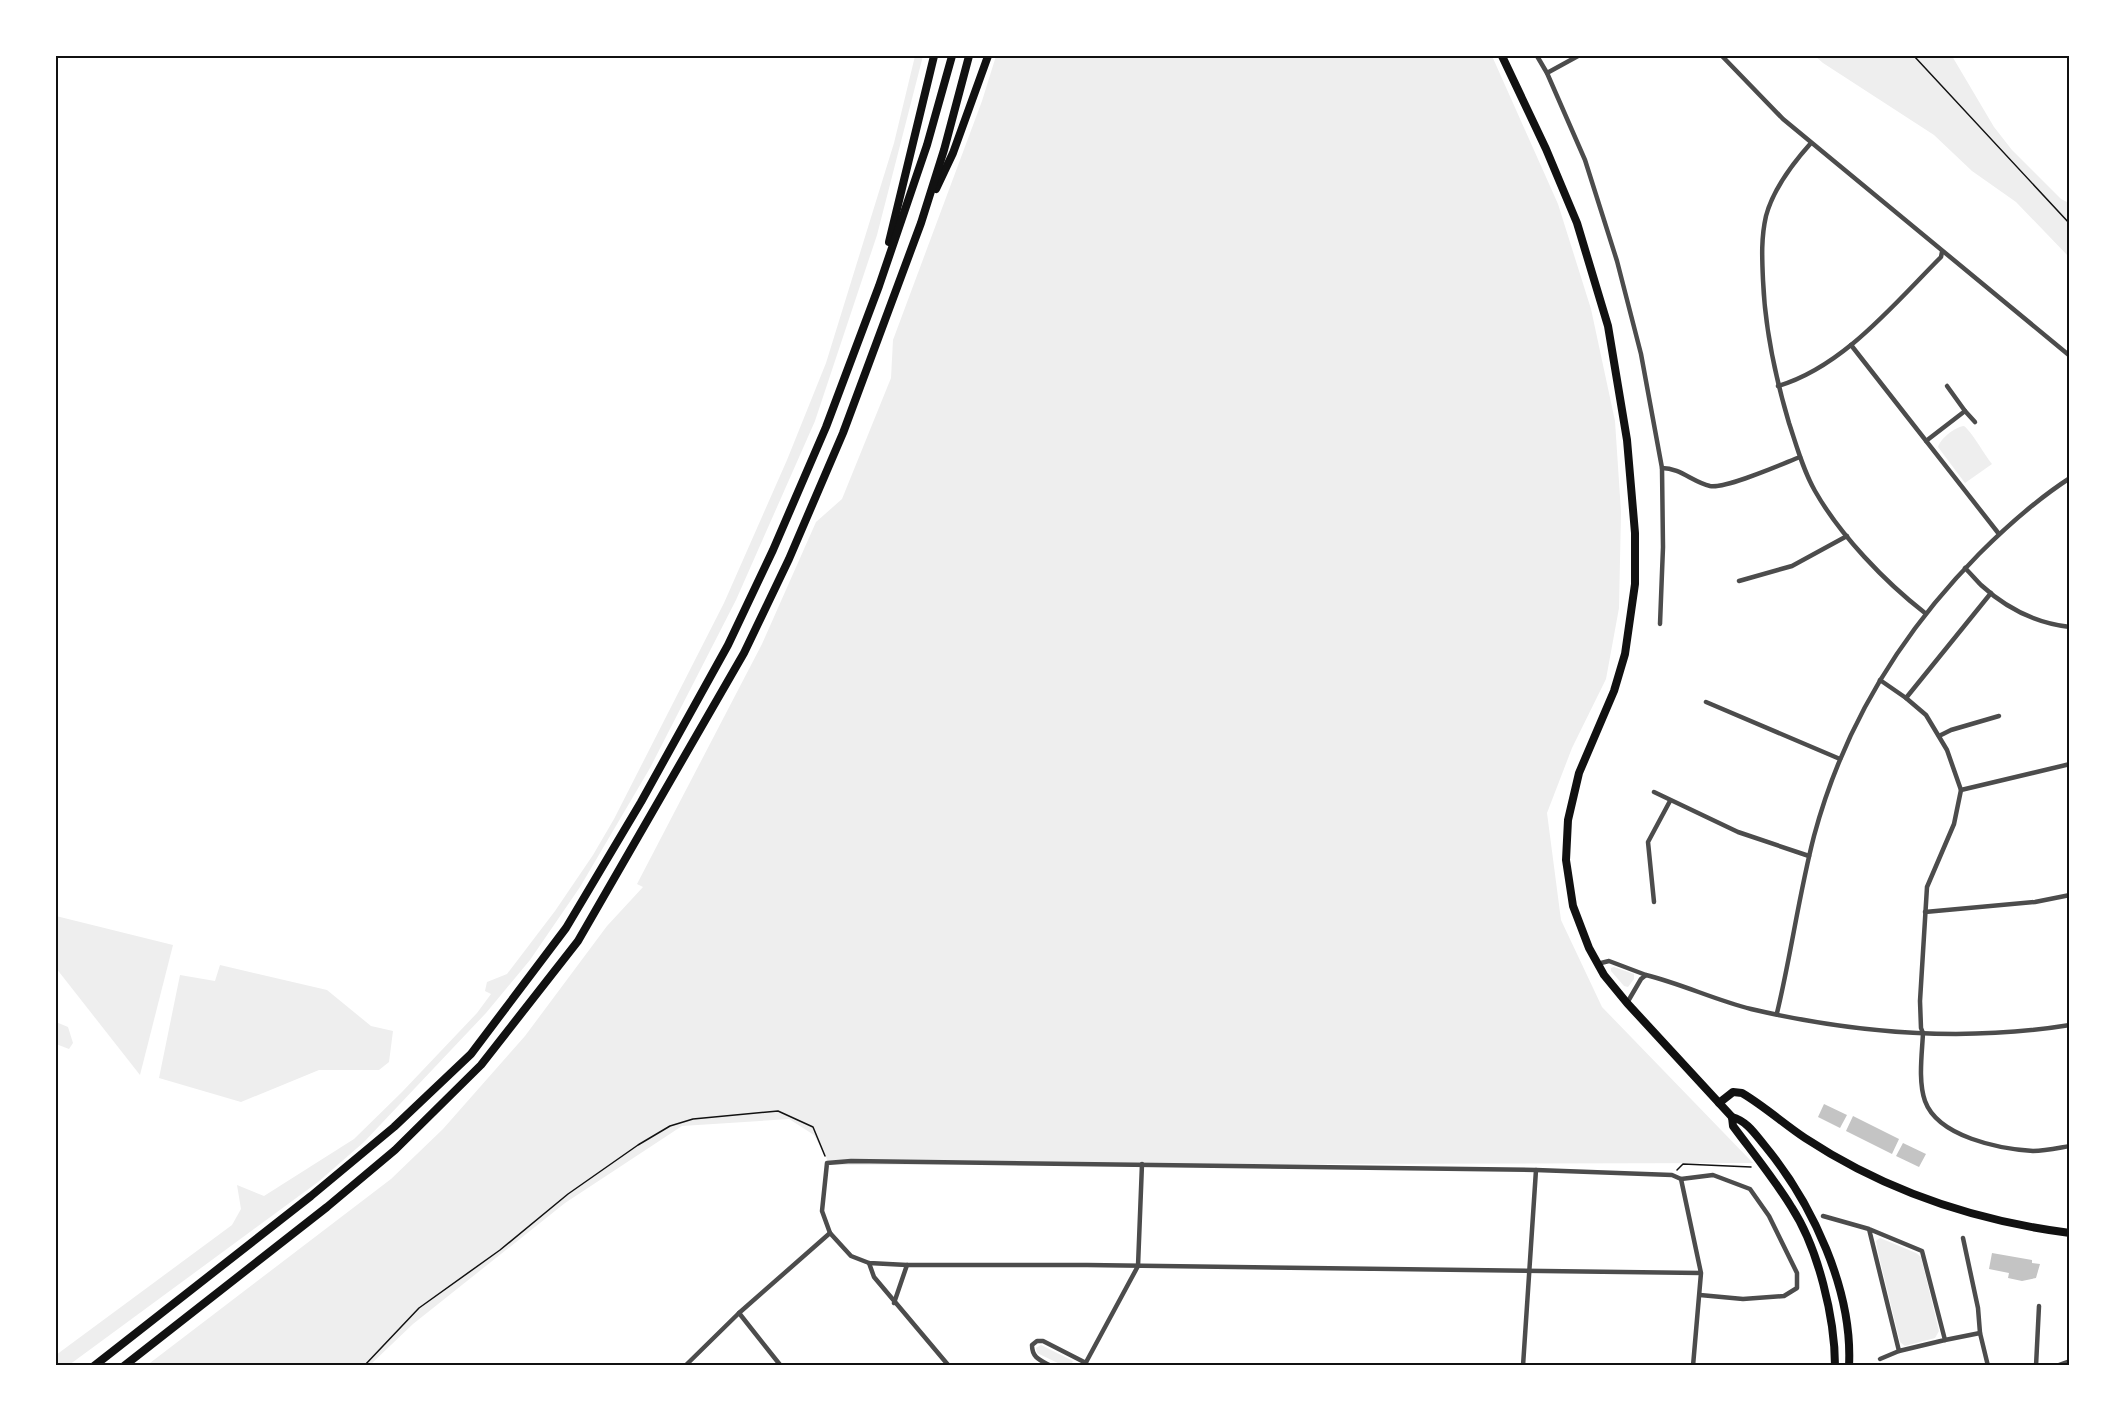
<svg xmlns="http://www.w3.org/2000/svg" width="2125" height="1421" font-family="'Noto Sans',sans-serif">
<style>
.green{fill:#eee}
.building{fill:#c4c4c4}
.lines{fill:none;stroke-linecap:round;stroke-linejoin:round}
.path{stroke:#111;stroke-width:1.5}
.minor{stroke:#4c4c4c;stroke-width:4.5}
.primary{stroke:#111;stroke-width:8}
.trunk{stroke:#111;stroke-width:8}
.neatline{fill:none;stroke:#111;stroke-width:2}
</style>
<rect width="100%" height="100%" fill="#fff"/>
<g class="green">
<path d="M915 56H923L877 235 815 421 736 600 650 768 580 887 530 960 486 1013 364 1142 318 1182 69 1365H56V1355L232 1225 241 1209 237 1185 264 1196 354 1139 402 1092 477 1013 491 994 485 991 487 982 507 974 555 911 593 855 614 819 724 603 787 460 826 363 894 143Z"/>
<path d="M996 56H1492L1558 204 1591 309 1615 421 1621 512 1619 608 1606 679 1572 748 1547 813 1561 920 1602 1007 1753 1163 830 1165 814 1135 789 1119 682 1126 565 1203 413 1324 370 1365 146 1366 391 1179 443 1129 525 1036 607 926 643 887 637 884 762 644 816 522 842 499 891 378 893 340 982 101Z"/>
<path d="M1815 56H1952L1994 127 2012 150 2061 199 2069 203V257L2016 202 1972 171 1934 135 1823 63Z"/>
<path d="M1964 426C1972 432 1984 454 1992 464L1965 483 1938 447C1941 438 1955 427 1964 426Z"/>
<path d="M56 916 173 945 140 1075 56 968Z"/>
<path d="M220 965 327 990 371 1026 393 1031 389 1062 379 1070H319L241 1102 159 1078 180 975 215 981Z"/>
<path d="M1614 967 1634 974V979L1628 987 1624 986 1611 971V968Z"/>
<path d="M56 1022 68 1027 73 1043 69 1049 56 1044Z"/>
<path d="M1880 1238 1916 1253 1921 1257 1939 1331 1935 1338 1905 1346 1900 1342 1878 1252 1876 1241Z"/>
<path d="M1041 1345 1073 1361 1071 1365H1062L1037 1353 1036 1348Z"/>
</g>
<g class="building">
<path d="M1824 1104 1847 1115 1840 1128 1818 1117Z"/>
<path d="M1853 1116 1899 1139 1892 1154 1846 1131Z"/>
<path d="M1903 1143 1926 1154 1919 1167 1896 1156Z"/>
<path d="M1992 1253 2032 1260V1263L2040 1264 2036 1278 2022 1281 2008 1278 2009 1273 1989 1269Z"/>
</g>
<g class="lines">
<g class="path">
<path d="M1914 56 2070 224"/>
<path d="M1677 1170 1683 1164 1751 1167"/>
<path d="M364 1366 419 1308 500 1250 568 1194 638 1145 670 1126 693 1119 778 1111 813 1127 825 1156"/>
</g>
<g class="minor">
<path d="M1537 56 1547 73 1585 160 1617 261 1641 354 1662 468C1680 468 1693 482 1710 486 1726 489 1782 464 1800 457"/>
<path d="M1722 56 1783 119 2070 356"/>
<path d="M1547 73 1578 56"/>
<path d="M1811 143C1793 163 1773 190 1766 216 1761 238 1762 258 1763 280 1765 329 1775 376 1789 423 1797 447 1803 470 1815 491 1840 535 1885 582 1925 613"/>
<path d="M1851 345 1999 534"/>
<path d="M1778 386C1843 367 1894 304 1941 257L1942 252"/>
<path d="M1965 411 1975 422"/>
<path d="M1926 441 1965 411 1947 386"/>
<path d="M1965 568C1971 574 1976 580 1981 585 2007 609 2035 623 2070 627"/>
<path d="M1739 581 1792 566 1847 536"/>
<path d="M1660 624 1663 547 1662 468"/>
<path d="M1880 680 1906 698 1926 715 1947 750 1961 790 1954 824 1927 887 1920 1001 1921 1028 1923 1033C1922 1054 1918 1081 1925 1101 1938 1137 2000 1149 2033 1151 2046 1151 2058 1148 2070 1146"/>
<path d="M1906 698 1991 593"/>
<path d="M1706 702 1840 759"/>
<path d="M1939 736 1951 730 1999 716"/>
<path d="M1961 790 2070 764"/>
<path d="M1654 792 1738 832 1809 856"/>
<path d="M1654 902 1648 842 1670 801"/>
<path d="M1925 912 2035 902 2070 895"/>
<path d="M1597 964 1609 961 1646 975"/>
<path d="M1627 1003 1641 979 1646 975C1682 984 1715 1000 1751 1009 1854 1033 1965 1042 2070 1025"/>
<path d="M1777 1013C1791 955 1799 894 1814 836 1843 728 1901 633 1979 554 2008 525 2036 500 2070 478"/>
<path d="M1681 1179 1713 1175 1750 1189 1769 1216 1797 1273V1288L1784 1296 1743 1299 1700 1295"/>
<path d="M1823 1216 1869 1229 1922 1251 1945 1340 1899 1351 1869 1229"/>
<path d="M1963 1238 1978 1308 1980 1333"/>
<path d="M869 1263 874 1277 949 1366"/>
<path d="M894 1303 907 1265"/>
<path d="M739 1313 781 1366"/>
<path d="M1945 1340 1980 1333 1988 1366"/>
<path d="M1880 1359 1899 1351"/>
<path d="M685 1366 739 1313 830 1233"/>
<path d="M1051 1366C1040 1360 1032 1358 1032 1345L1037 1341H1043L1086 1363"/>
<path d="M1084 1366 1138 1266 1142 1164"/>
<path d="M1523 1366 1536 1170"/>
<path d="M1693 1366 1701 1273 1681 1179 1672 1175 1536 1170 851 1161 827 1163 822 1211 830 1233 851 1256 869 1263 907 1265H1087L1701 1273"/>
<path d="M2036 1366 2039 1306"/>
<path d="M2056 1366 2070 1361"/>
</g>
<g class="primary">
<path d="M1502 56 1546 149 1577 223 1608 326 1627 440 1635 533V584L1625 654 1614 691 1579 773 1568 820 1566 860 1573 906 1589 948 1604 975 1627 1003 1732 1117 1733 1126C1753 1153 1775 1180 1792 1208 1818 1248 1835 1318 1835 1366"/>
<path d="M1719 1103 1733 1092 1742 1093C1764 1106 1784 1124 1805 1138 1884 1190 1976 1221 2070 1233"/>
<path d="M1732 1117C1747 1121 1755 1134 1765 1146 1812 1203 1853 1290 1849 1366"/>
</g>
<g class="trunk">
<path d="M936 189 953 153 988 56"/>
<path d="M889 242 934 56"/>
<path d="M94 1366 311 1196 394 1127 471 1054 566 928 641 802 728 645 773 550 826 427 879 286 927 145 952 56"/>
<path d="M124 1366 327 1207 395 1150 481 1065 578 941 744 653 789 559 843 433 921 223 944 150 969 56"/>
</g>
</g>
<rect width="2125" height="1421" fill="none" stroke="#ffffff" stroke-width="114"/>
<rect x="57" y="57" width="2011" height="1307" class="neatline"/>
</svg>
